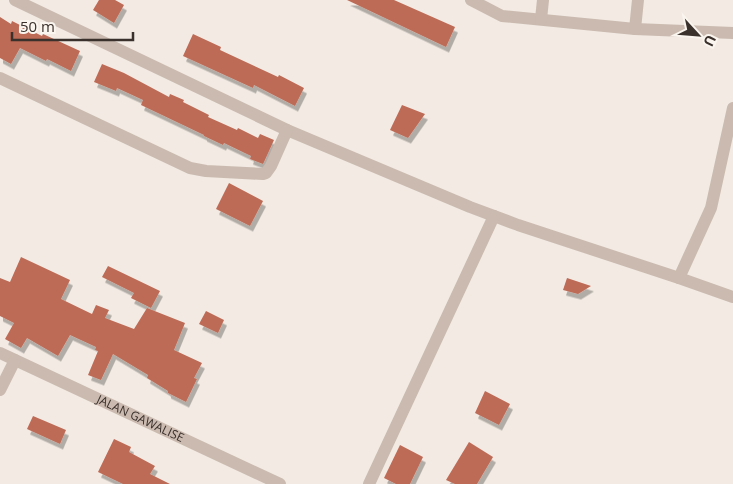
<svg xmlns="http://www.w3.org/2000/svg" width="733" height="484" font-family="'Open Sans',sans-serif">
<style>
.building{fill:#bd6b56;filter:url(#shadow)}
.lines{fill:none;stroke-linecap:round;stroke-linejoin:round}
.street{stroke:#cabaaf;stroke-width:12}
.labels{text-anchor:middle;stroke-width:4;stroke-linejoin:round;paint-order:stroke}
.street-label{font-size:12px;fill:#3a302c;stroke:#faf5ef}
</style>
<defs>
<filter id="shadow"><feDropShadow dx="3" dy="5.5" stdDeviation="0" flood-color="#0004"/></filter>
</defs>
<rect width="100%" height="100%" fill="#f2eae3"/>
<g class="building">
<path d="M99 0H115L124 5 114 23 93 10Z"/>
<path d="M347 0H394L455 27 446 47Z"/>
<path d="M0 17 11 24 12 21 42 36 43 34 80 51 71 71 47 59 46 61 20 48 11 64 0 58Z"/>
<path d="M193 34 221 47 220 50 278 77 279 75 304 88 295 106 254 85 253 88 183 56Z"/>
<path d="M102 64 124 73 169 97 170 94 184 100 183 102 209 115 208 117 237 130 238 128 258 138 260 134 274 140 264 162 263 164 250 159 251 156 224 143 223 145 204 136V135L141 105 143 100 117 88 116 91 94 82Z"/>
<path d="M402 105 425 114 408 138 390 130Z"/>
<path d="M229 183 263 201 250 226 216 209Z"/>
<path d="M21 257 70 280 61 299 92 314 96 305 109 310 105 318 134 329 147 308 185 323 174 350 202 363 194 378 197 379 186 402 168 393V391L147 378 148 375 113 354 101 380 88 375 98 351 95 350 96 347 70 335 58 356 27 338 21 348 5 339 14 323 0 316V278L10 282Z"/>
<path d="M108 266 160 291 151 308 131 298 134 293 102 277Z"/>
<path d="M567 278 591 286 578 294 563 290Z"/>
<path d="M206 311 224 320 218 333 199 324Z"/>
<path d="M485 391 510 404 499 425 475 413Z"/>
<path d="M33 416 66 430 60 444 27 429Z"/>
<path d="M114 439 131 447 129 452 155 466 150 474 170 484H123L98 472Z"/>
<path d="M469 442 493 457 477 484H455L446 480Z"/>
<path d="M400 445 423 457 410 484H396L384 478Z"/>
</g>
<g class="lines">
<g class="street">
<path d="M15 0 287 130 470 207 518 225 679 278 733 297"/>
<path d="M471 0 502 16 635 29 733 33"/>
<path d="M541 19 543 0"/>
<path d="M635 29 638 0"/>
<path d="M0 78 190 168 206 171 263 174 266 173 271 166 287 130"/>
<path d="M679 278 711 208 733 108"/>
<path id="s1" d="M0 353 280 484"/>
<path d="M0 390 15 360"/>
<path d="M369 484 494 216"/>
</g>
</g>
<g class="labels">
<g class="street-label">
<text dy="4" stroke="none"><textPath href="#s1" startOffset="155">JALAN GAWALISE</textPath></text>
</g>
</g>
<g transform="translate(698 35) rotate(116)" stroke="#faf5ef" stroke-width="4" paint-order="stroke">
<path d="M0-4L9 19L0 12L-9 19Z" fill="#3a302c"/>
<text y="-8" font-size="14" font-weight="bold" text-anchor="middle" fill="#3a302c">U</text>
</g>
<path d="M12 32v8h121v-8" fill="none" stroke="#3a302c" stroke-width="2.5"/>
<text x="20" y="32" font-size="15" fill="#3a302c" stroke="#faf5ef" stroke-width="4" paint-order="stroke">50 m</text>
</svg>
